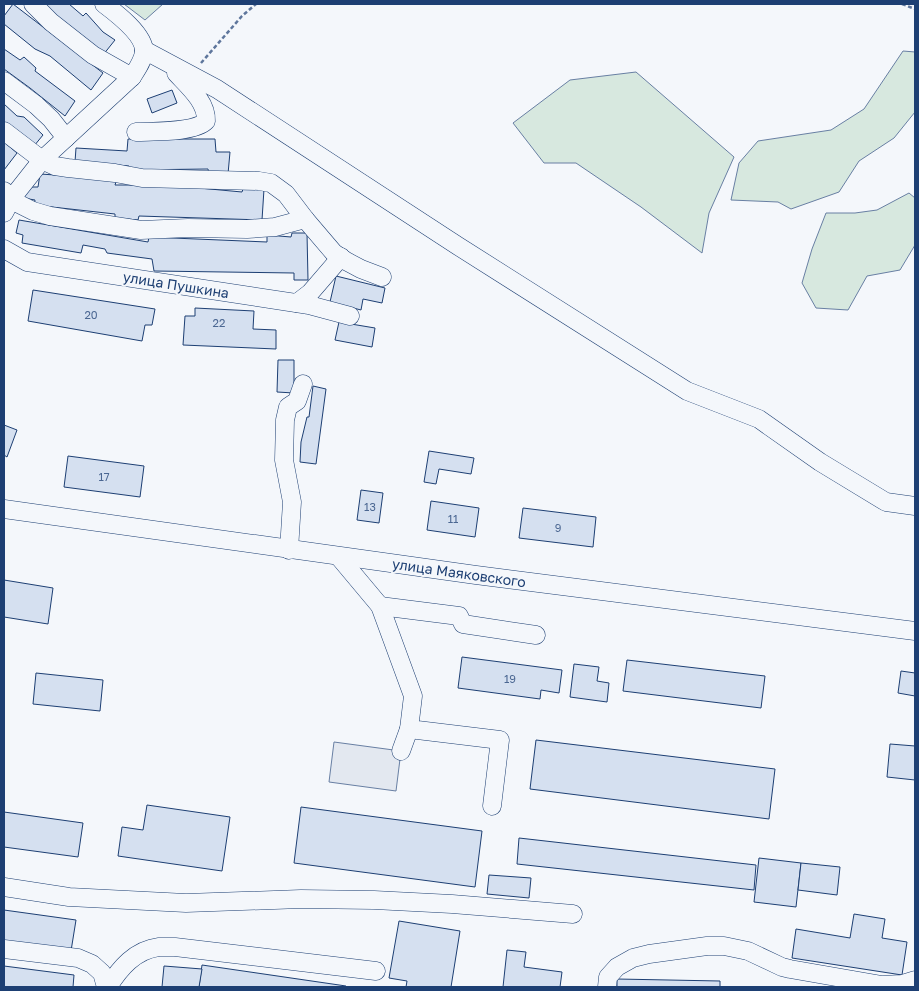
<svg xmlns="http://www.w3.org/2000/svg" width="919" height="991" font-family="'Golos Text',sans-serif">
<style>
.green{fill:#d7e8df;stroke:#687fa3}
.parking{fill:#e3e8f0;stroke:#687fa3}
.building{fill:#d5e0f0;stroke:#1d3f73}
.lines{fill:none;stroke-linecap:round;stroke-linejoin:round}
.minor-casing{stroke:#1d3f73;stroke-width:19}
.path{stroke:#5e769c;stroke-width:2.5;stroke-dasharray:4 2.5;stroke-linecap:butt}
.minor{stroke:#f4f7fb;stroke-width:18}
.labels{text-anchor:middle;stroke-width:4;stroke-linejoin:round;paint-order:stroke}
.number-label{font-size:11px;fill:#4b6792}
.street-label{font-size:14px;fill:#1d3f73;stroke:#f4f7fb}
</style>
<rect width="100%" height="100%" fill="#f4f7fb"/>
<g class="green">
<path d="M124 4H163L145 20Z"/>
<path d="M903 51 915 52V112L894 138 859 161 839 192 791 209 778 202 731 200 739 163 758 141 831 130 864 109Z"/>
<path d="M636 72 734 157 709 213 702 253 641 207 576 163H544L513 123 570 80Z"/>
<path d="M909 193 915 198V245L900 270 867 276 848 310 816 308 802 283 812 249 826 213H855L877 210Z"/>
</g>
<path class="parking" d="M334 742 401 751 396 791 329 782Z"/>
<g class="building">
<path d="M13 4 103 73 91 90 50 56 35 49 4 24V16Z"/>
<path d="M42 4H69L83 16 86 13 103 32 115 40 103 55Z"/>
<path d="M4 49 20 60 24 57 36 68 35 71 75 101 65 116 30 88 4 69Z"/>
<path d="M172 90 177 103 152 113 147 99Z"/>
<path d="M4 104 17 116 24 117 43 135 34 146 4 122Z"/>
<path d="M128 139H215L216 152H230L228 174H209L208 169 129 170V166L75 162 76 148 127 151Z"/>
<path d="M4 142 17 153 4 170Z"/>
<path d="M40 174 117 179 115 185H167L242 192 243 189H264L262 220 139 216 138 220 115 218V214L34 205 35 200 23 198 29 187H38Z"/>
<path d="M19 220 148 242 149 237 267 242V235L291 237 292 233H307L308 280H294V273L154 271 152 259 107 253 105 249 83 245 81 253 22 243 23 235 16 233Z"/>
<path d="M336 276 385 288 382 303 363 299 361 310 330 302Z"/>
<path d="M33 290 155 309 152 325H145L142 341 28 321Z"/>
<path d="M195 308 254 311 253 329 276 330V349L183 345 185 316H195Z"/>
<path d="M339 322 375 328 372 347 335 340Z"/>
<path d="M278 360H294V393L277 392Z"/>
<path d="M313 386 326 389 316 464 300 462 301 442 307 417H309Z"/>
<path d="M4 425 17 430 7 457 4 455Z"/>
<path d="M429 451 474 458 471 474 439 469 436 484 424 482Z"/>
<path d="M68 456 144 466 140 497 64 487Z"/>
<path d="M361 490 383 493 379 523 357 520Z"/>
<path d="M431 501 479 508 475 537 427 530Z"/>
<path d="M523 508 596 517 593 547 519 538Z"/>
<path d="M4 580 53 588 48 624 4 617Z"/>
<path d="M462 657 562 670 559 693 541 690 540 699 458 688Z"/>
<path d="M627 660 765 676 761 708 623 691Z"/>
<path d="M574 664 599 667 597 681 609 683 607 702 570 697Z"/>
<path d="M901 671 915 673V696L898 693Z"/>
<path d="M36 673 103 680 100 711 33 704Z"/>
<path d="M536 740 775 769 769 819 530 789Z"/>
<path d="M890 744 915 746V780L887 777Z"/>
<path d="M147 805 230 817 222 871 118 856 122 827 143 830Z"/>
<path d="M301 807 482 831 475 887 294 863Z"/>
<path d="M4 812 83 823 78 857 4 847Z"/>
<path d="M519 838 756 865 754 890 517 864Z"/>
<path d="M759 858 801 863 796 907 754 902Z"/>
<path d="M801 863 840 867 837 895 798 890Z"/>
<path d="M489 875 531 878 529 898 487 894Z"/>
<path d="M4 910 76 920 71 951 4 942Z"/>
<path d="M854 914 885 919 882 938 907 942 902 975 792 958 796 929 850 938Z"/>
<path d="M399 921 460 931 451 987H406L407 981 389 978Z"/>
<path d="M507 950 526 952 524 967 562 972 560 987H503Z"/>
<path d="M202 965 346 986 345 987H199Z"/>
<path d="M4 966 74 975 73 987H4Z"/>
<path d="M164 966 202 969 199 987H162Z"/>
<path d="M617 979 720 981V987H617Z"/>
</g>
<g class="lines">
<g class="minor-casing">
<g id="minor">
<path d="M33 4 51 22 93 55 132 77"/>
<path d="M144 50 217 89 458 246 687 391 759 419 820 462 886 502 915 506"/>
<path d="M4 81 36 105 51 119 66 138"/>
<path d="M4 131 42 160 55 166 68 168 115 173 142 178 259 181 271 183 286 194 305 219 334 253 346 261 361 269 382 277"/>
<path d="M136 132C153 131 194 133 206 121 207 102 188 86 176 73"/>
<path d="M4 191 19 204 33 211 50 216 141 230 188 228 247 229 275 227 305 219"/>
<path d="M4 213 12 198 42 160 132 77C137 69 143 61 144 52 145 35 116 13 104 4"/>
<path d="M4 249 27 262 309 305 350 316"/>
<path d="M297 303 310 293 341 257"/>
<path d="M4 509 476 575 915 631"/>
<path d="M289 550 292 502 284 460 285 420 288 407 297 401 303 384"/>
<path d="M339 557 380 606 413 696 409 729 500 740 492 806"/>
<path d="M380 606 459 616 463 624 536 635"/>
<path d="M401 751 409 729"/>
<path d="M4 887 69 897 186 903 301 899 374 900 452 904 573 914"/>
<path d="M4 949 78 958 92 964 102 973 106 987"/>
<path d="M108 987C120 968 135 950 159 947 165 947 170 947 175 947L376 971"/>
<path d="M607 987 608 977 617 967 633 958 649 954 707 946H724L748 951 782 967 790 969 882 985 902 984 915 980"/>
</g>
</g>
<g class="path">
<path d="M902 4 915 9"/>
<path d="M201 63 242 16 256 4"/>
</g>
<use href="#minor" class="minor"/>
</g>
<g class="labels">
<g class="number-label">
<text x="91" y="319">20</text>
<text x="219" y="327">22</text>
<text x="104" y="481">17</text>
<text x="370" y="511">13</text>
<text x="453" y="523">11</text>
<text x="558" y="532">9</text>
<text x="510" y="683">19</text>
</g>
<g class="street-label">
<text transform="translate(176 285) rotate(9)" y="5">улица Пушкина</text>
<text transform="translate(459 573) rotate(8)" y="5">улица Маяковского</text>
</g>
</g>
<rect width="919" height="991" fill="none" stroke="#1d3f73" stroke-width="10"/>
</svg>
